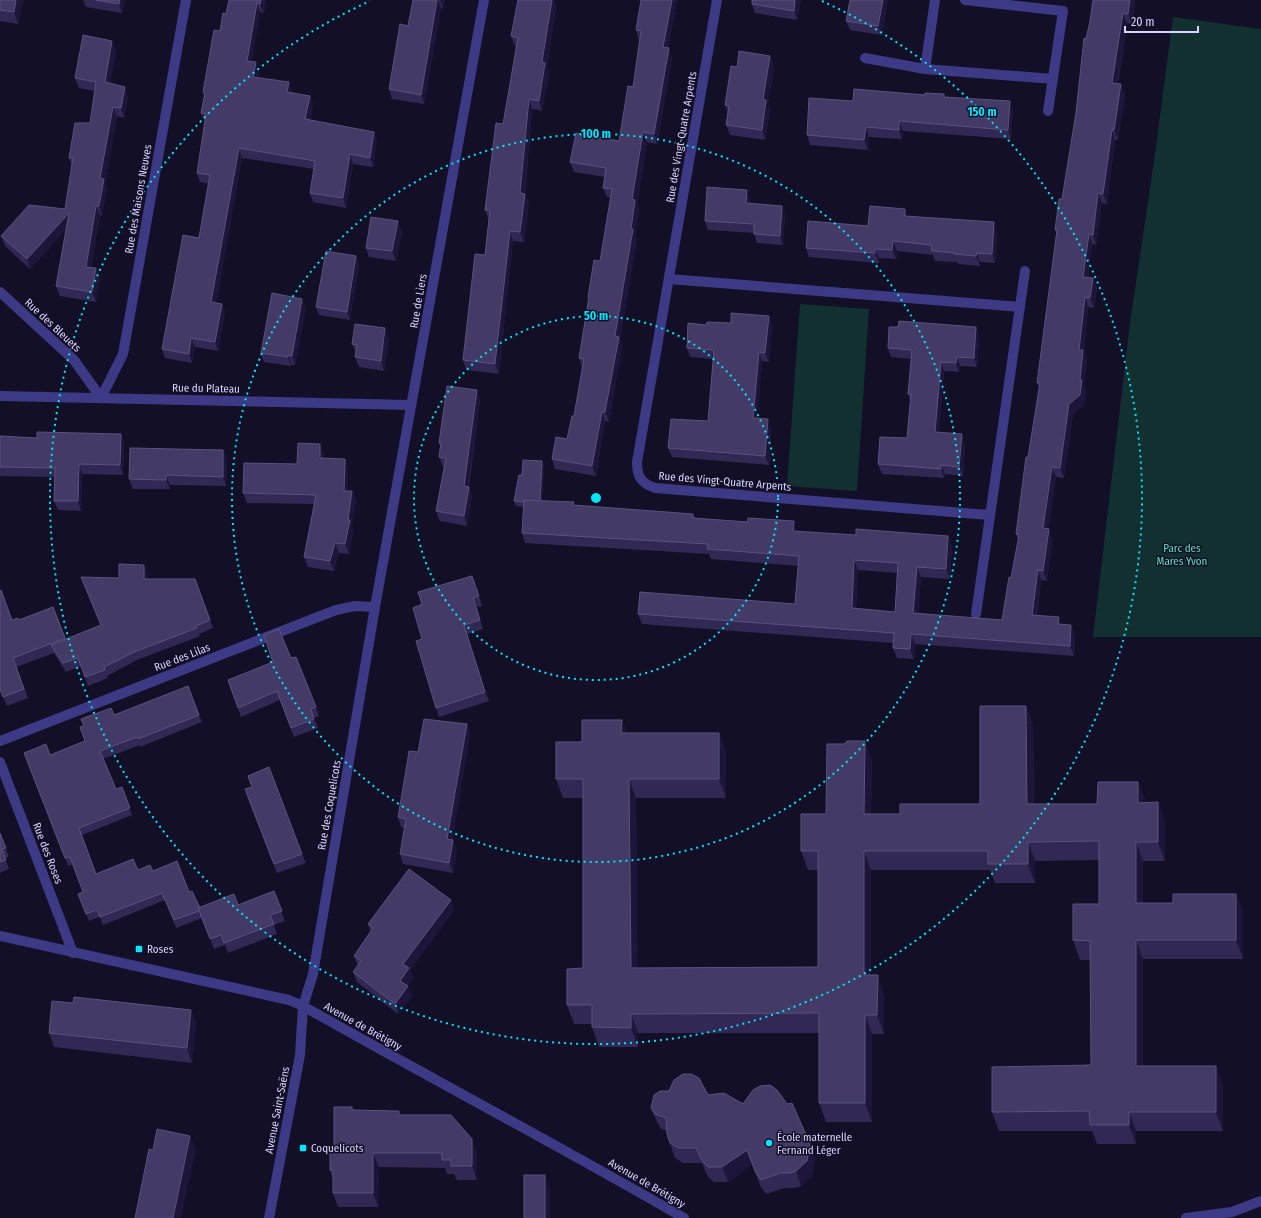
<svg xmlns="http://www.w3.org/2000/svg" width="1261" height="1218" font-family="'Fira Sans Condensed',sans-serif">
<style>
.green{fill:#12302f}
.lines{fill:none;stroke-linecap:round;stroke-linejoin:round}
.minor{stroke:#3d3a85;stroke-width:10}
.tertiary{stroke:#3d3a85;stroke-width:10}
.wall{fill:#312854;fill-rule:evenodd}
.shaded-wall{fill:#1d163a}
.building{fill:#433a66;stroke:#5a527e;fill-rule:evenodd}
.ring{fill:none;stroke:#00e5ff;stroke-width:2;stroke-dasharray:2 4}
.poi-dot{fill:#00e5ff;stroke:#130f26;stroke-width:1.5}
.labels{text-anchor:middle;stroke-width:3;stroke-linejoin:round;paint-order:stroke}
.street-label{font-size:11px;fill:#d9d4ff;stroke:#130f26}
.park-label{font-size:11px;fill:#5fe0c0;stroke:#130f26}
.poi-label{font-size:11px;fill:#d9d4ff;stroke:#130f26;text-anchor:start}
.centre{fill:#00e5ff;stroke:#130f26;stroke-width:2}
.ring-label{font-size:12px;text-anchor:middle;font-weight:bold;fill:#00e5ff;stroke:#130f26;stroke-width:3;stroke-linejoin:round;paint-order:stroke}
</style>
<rect width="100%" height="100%" fill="#130f26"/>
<g class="green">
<path d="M1173 17 1261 29V637H1093L1130 323 1155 154Z"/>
<path d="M800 304 869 309 857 491 787 486Z"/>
</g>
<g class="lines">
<g class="minor">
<path d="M717 0 637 462C637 477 641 483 655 488L989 515"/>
<path d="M965 0 1063 11 1048 111"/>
<path d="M865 58 925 69 1053 79"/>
<path d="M925 69 935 0"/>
<path d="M669 279 1020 307"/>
<path d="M0 292 74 360 101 398 123 354 186 0"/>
<path d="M0 396 411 405"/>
<path d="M976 614 1025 271"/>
<path d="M0 741 336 610 355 606 375 607"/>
<path d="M0 762 73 953"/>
<path d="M0 936 289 1000 303 1006C430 1078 558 1145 684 1218"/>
<path d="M1186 1218 1232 1212 1261 1201"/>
</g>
<path class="tertiary" d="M269 1218 300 1055 303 1006 313 974 375 607 484 0"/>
</g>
<g class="wall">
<path d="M0 0H23L18 24 0 21Z"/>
<path d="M83 0H125L122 13 86 7Z"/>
<path d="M229 0H266L264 13 260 12 251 62 259 72 258 78 292 91V93L310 96 313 105 310 120 374 132 377 141 373 167 353 164 346 208 313 202 310 193 314 169 242 158 216 303 222 304 225 313 218 351 195 347 192 363 165 358 162 349 199 238 208 184 200 182 197 173 205 122 201 113 204 97 203 92 220 31 226 14Z"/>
<path d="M413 0H445L443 9 441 8 424 104 392 99 389 89 408 26Z"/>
<path d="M641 0H677L668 48 672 58 657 144 647 142 637 203 639 210 635 234 637 239 620 339 622 346 609 422 605 421 596 476 555 469 552 459 567 439 574 416 582 367 579 358 589 300 588 297 600 261 611 198 607 197 603 188 605 177 574 172 570 162 619 141 633 87 640 40H639L636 30Z"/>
<path d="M752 0H801L797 20 755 13 752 4Z"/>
<path d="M850 0H888L882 35 850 30 846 21Z"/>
<path d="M1135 0 1132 24 1127 23 1118 84 1125 94 1118 140H1115L1107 204 1102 203 1096 245 1092 244 1088 278H1093L1097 288 1094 308 1088 307 1084 351 1087 360 1084 385 1086 390 1084 405 1073 414 1064 478 1056 477 1048 529 1052 539 1047 581 1041 580 1037 615 1061 625 1075 635 1074 656 915 644 914 659 897 658 893 648V643L642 624 638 614 795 604 799 566 711 559 709 554 525 543 522 533 524 507 516 506 514 501 542 461 544 466 542 501 575 505 693 514 695 518 797 532 856 535 948 536 952 546 950 579 921 577 918 614 1002 620 1011 578 1018 540 1016 534 1039 387 1037 383 1057 234 1055 230 1062 199 1076 113 1086 39ZM858 570 897 573 895 612 856 609Z"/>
<path d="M556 6 547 67 549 73 542 111 532 109 525 194 529 204 524 242 513 241 499 374 466 370 463 360 485 255 489 220 485 210 503 124 516 47 515 46 511 36Z"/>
<path d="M116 50 110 84 128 97 124 118 117 116 105 182 107 188 102 216 100 215 91 267 100 278 96 302 60 296 56 286 66 229 30 269 5 246 1 236 65 209 72 166 69 158 90 123 95 91 79 88 75 78Z"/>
<path d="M770 56 774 65 768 103 770 110 765 140 730 135 726 125 728 113 725 105Z"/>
<path d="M944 94 945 97 1013 110 1011 139 903 131 902 139 869 137 868 150 810 145 807 135 853 101Z"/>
<path d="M750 199V203L782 206 785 215 783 245 757 243 754 233 708 230 705 221Z"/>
<path d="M907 216 997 232 995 263 980 262V266L958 264 957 262 935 261 933 255 897 251 896 259 879 258V263L809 257 806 248 868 226Z"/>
<path d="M402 231 396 261 369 257 366 248Z"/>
<path d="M356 256 359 265 350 320 319 315 316 307Z"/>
<path d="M302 299 306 308 295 365H292L291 366 264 362 261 353Z"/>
<path d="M769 316 772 325 769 362 762 361 757 418 771 428 769 465 672 457 668 448 708 421 713 359 690 357 687 348 706 325 731 323Z"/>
<path d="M979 336 977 367 960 366 959 372 944 371 939 432 965 444 963 476 945 474 944 478 882 474 878 464 907 438 910 401 908 394 911 359 891 357 888 348Z"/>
<path d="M389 338 384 371 359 367 355 357 356 353 352 344Z"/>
<path d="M477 390 480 400 469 487 472 497 467 526 440 521 436 511 444 467H443L439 457 440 447 439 443Z"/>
<path d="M121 434 124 443 123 475 82 474 81 511 58 510 54 501 55 477 0 476V436L37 438Z"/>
<path d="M320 444 324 454 323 458 345 459 348 469V491H352L356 501 352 527 353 530 349 554 339 553 334 571 308 567 304 557 314 504 247 503 243 493 297 464Z"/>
<path d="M223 450 227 460 226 486 170 485V489H133L129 479Z"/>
<path d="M147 573V579H195L213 628 199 634 200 636 137 660 107 676 108 678 88 686 81 666 66 672 54 653 16 667 28 698 7 706 0 690V591L12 620H19L53 607 66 639 101 626 81 577 119 578Z"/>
<path d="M476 586 482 606 477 607 483 629 467 634 489 701 439 717 436 708 422 639Z"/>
<path d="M291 658 316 707 319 716 314 718 318 728 294 737 280 700 241 717 228 680Z"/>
<path d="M1026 706 1033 726 1034 804H1097L1138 782 1145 801V803L1165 821V861H1143V903H1173L1236 894 1243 913V959H1143V1066L1223 1085V1131H1136V1144H1097L1092 1131H999L992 1112 1091 1065 1090 960H1080L1073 940 1099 904V860L1035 861V883H995L990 870H871V975L884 995V1034H872V1122H826L819 1103V1033H638V1047H599L592 1027V1024H574L567 1005 583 968V798H563L556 779 582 742 622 720 626 733H719L726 752V798H636L637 968 818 967V870H808L801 851 826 814 872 760 871 814H900L980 804Z"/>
<path d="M114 715H199L202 722 140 747V745L103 759 116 789 122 787 132 815 82 835 96 874 138 870 153 871 189 892 200 908 238 905 274 891 285 921 274 925 277 934 228 953 225 945 214 949 202 918 176 928 165 900 103 925 100 917 89 921 78 894 83 892 73 864 68 866 24 753 50 755 84 741Z"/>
<path d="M467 724 470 734 452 839 457 849 453 873 403 864 400 854 404 828 401 827 398 817 418 752Z"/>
<path d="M248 776 302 854 306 863 277 873 248 799 252 787Z"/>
<path d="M0 833 9 857 5 858 9 869 0 873Z"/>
<path d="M454 910 410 970 413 978 407 986 412 996 398 1014 357 982 353 972 358 966 354 956 370 932 368 924Z"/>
<path d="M73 1003 191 1010 196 1024 192 1063 54 1047 49 1033Z"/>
<path d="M708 1095 815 1159 812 1176 801 1186 795 1188H785L766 1194 761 1187 752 1164 728 1182H714L708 1177 702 1163H683L675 1158 667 1134V1131L661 1129 657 1122 651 1108Z"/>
<path d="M352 1107 354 1110 400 1115 477 1153V1180H457L454 1174H447L445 1168 379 1167 378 1207H338L333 1193V1179L330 1170 334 1148Z"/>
</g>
<g class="shaded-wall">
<path d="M16 0H23L18 24 14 12Z"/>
<path d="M120 0H125L122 13 119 4Z"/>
<path d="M261 0H266L264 13 260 4Z"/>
<path d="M437 0H438L441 8 424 104 421 95Z"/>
<path d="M440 0H445L443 9Z"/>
<path d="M552 0H554L556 6 547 67 549 73 542 111 539 101 542 62Z"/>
<path d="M672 0H677L667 57 663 47Z"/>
<path d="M795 0H801L797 20 794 11Z"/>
<path d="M883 0H888L882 35 878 26Z"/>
<path d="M1130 0H1135L1132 24 1128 14Z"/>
<path d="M257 3 260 12 250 70 247 61Z"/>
<path d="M1123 13 1127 23 1116 93 1112 83Z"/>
<path d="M112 41 116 50 109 92 105 82Z"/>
<path d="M669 48 672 58 657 144 654 134Z"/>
<path d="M770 56 774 65 768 103 770 110 765 140 762 130 763 99Z"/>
<path d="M256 62 259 72 256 87 253 77Z"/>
<path d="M289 82 292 91 291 101 287 92Z"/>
<path d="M1121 84 1125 94 1118 140 1114 130Z"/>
<path d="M125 87 128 97 124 118 121 108Z"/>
<path d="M310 96 313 105 309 128 305 119Z"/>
<path d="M529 99 532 109 524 201 525 194 529 204 524 242 520 232V193Z"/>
<path d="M1010 101 1013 110 1011 139 1008 130Z"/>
<path d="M113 107 117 116 105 182 107 188 102 216 99 206 100 178Z"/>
<path d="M899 121 903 131 902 139 899 130Z"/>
<path d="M866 127 869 137 868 150 864 140Z"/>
<path d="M1112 130 1115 140 1107 204 1103 194Z"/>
<path d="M374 132 377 141 373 167 370 158Z"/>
<path d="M643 132 647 142 637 203 639 210 635 234 637 239 620 339 622 346 609 422 605 412 615 336 631 229 632 199Z"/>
<path d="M239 148 242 158 215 312 211 302Z"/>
<path d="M350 154 353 164 346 208 343 198Z"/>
<path d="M747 190 750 199 749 212 746 203Z"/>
<path d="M1098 193 1102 203 1096 245 1093 235Z"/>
<path d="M96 206 100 215 89 276 86 267Z"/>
<path d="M782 206 785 215 783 245 780 236Z"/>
<path d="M905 209 908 219 905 216Z"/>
<path d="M69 213 72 223 30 269 27 259Z"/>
<path d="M398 221 402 231 396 261 392 251Z"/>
<path d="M994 222 997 232 995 263 992 254Z"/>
<path d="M510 231 513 241 499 374 495 364Z"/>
<path d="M1089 234 1092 244 1087 287 1083 277Z"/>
<path d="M893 241 897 251 896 259 892 250Z"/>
<path d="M875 249 879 258V263L875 253Z"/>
<path d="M977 253 980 262V266L976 256Z"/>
<path d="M356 256 359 265 350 320 347 312Z"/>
<path d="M96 268 100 278 96 302 92 292Z"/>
<path d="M1093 278 1097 288 1094 308 1090 298Z"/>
<path d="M1085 297 1088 307 1084 351 1087 360 1084 385 1086 390 1084 405 1073 414 1064 478 1060 468 1069 404 1079 350Z"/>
<path d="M302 299 306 308 295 365 292 356Z"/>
<path d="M222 304 225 313 218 351 215 342Z"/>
<path d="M769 316 772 325 769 362 765 353Z"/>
<path d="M976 327 979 336 977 367 974 358Z"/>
<path d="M385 328 389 338 384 371 381 361Z"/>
<path d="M191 338 195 347 192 363 189 354Z"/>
<path d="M759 352 762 361 757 427 753 418Z"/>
<path d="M288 355 292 365 291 366 288 357Z"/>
<path d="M957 357 960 366 959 372 956 363Z"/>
<path d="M941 362 944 371 938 441 935 432Z"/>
<path d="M477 390 480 400 468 488 469 487 472 497 467 526 464 516V486Z"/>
<path d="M602 412 605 421 596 476 592 466Z"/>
<path d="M768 419 771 428 769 465 765 456Z"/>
<path d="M121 434 124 443 123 475 120 465Z"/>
<path d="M962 434 965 444 963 476 959 467Z"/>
<path d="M320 444 324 454 323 468 320 458Z"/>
<path d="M223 450 227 460 226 486 223 477Z"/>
<path d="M345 459 348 469V501L344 491Z"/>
<path d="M542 461 544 466 541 508 539 503Z"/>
<path d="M79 464 82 474 81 511 78 501Z"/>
<path d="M941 465 945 474 944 478 941 469Z"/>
<path d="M1052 467 1056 477 1047 538 1043 528Z"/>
<path d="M166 475 170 485V489L166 480Z"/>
<path d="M352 491 356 501 352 527 353 530 349 554 345 544 348 520Z"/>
<path d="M794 521 797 531H793Z"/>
<path d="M1049 529 1052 539 1047 581 1043 571Z"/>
<path d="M948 536 952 546 950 579 946 569Z"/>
<path d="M335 543 339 553 334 571 330 561Z"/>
<path d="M854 560 858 570 855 618 852 608Z"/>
<path d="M144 565 147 573V587L144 579Z"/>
<path d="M917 567 921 577 917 623 913 613Z"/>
<path d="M1038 570 1041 580 1035 625 1032 615Z"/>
<path d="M473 598 477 607 483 629 480 620Z"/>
<path d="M1059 617 1062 627 1058 624Z"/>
<path d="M464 625 467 634 489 701 485 692Z"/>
<path d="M1071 625 1075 635 1074 656 1070 646Z"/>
<path d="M911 634 915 644 914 659 910 649Z"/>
<path d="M1026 706 1033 726 1034 823 1027 804Z"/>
<path d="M622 720 629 739 621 733Z"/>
<path d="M467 724 470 734 451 849 447 839Z"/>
<path d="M719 733 726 752V798L719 779Z"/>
<path d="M865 741 872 760 871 833 864 814Z"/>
<path d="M629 779 636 798 638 987 631 968Z"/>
<path d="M1138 782 1145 801V822L1138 803Z"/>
<path d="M1158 802 1165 821V861L1158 842Z"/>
<path d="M453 840 457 849 453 873 449 863Z"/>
<path d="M1028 842 1035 861V883L1028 864Z"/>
<path d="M1136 842 1143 861V922L1136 903Z"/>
<path d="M864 851 871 870V994L864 975Z"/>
<path d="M1236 894 1243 913V959L1236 940Z"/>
<path d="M451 900 454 910 410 970 413 978 404 991 400 981 403 964Z"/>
<path d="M1136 940 1143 959V1085L1136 1066Z"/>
<path d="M878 975 884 995V1034L877 1015Z"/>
<path d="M408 986 412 996 398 1014 395 1004Z"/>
<path d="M191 1010 196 1024 192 1063 187 1048Z"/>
<path d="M631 1014 638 1033V1047L631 1028Z"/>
<path d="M865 1015 872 1034V1122L865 1103Z"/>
<path d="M1216 1066 1223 1085V1131L1216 1112Z"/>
<path d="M1129 1112 1136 1131V1144L1129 1125Z"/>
<path d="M190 1136 196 1150 181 1218H173Z"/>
<path d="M472 1139 477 1153V1180L472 1166Z"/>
<path d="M810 1144 815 1159 812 1176 801 1186 796 1171Z"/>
<path d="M747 1150 752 1164 728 1182 722 1167Z"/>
<path d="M373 1153 379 1167 378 1207 373 1193Z"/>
<path d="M545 1175 550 1190V1218H545Z"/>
</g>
<g class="building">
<path d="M0 0H16L14 12 0 10Z"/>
<path d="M96 0H120L119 4Z"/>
<path d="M229 0H261L260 4 257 3 247 61 256 62 253 77 289 82 287 92 310 96 305 119 374 132 370 158 350 154 343 198 310 193 315 161 239 148 211 302 222 304 215 342 191 338 189 354 162 349 183 235 199 238 210 175 197 173 206 114 201 113 205 93 203 92 214 30 220 31 223 13 226 14Z"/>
<path d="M413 0H437L421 95 389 89 400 24 408 26Z"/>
<path d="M518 0H552L542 62 545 63 539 101 529 99 520 193 525 194 520 232 510 231 495 364 463 360 475 254 485 255 490 210H485L496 123 503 124 518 38 511 36Z"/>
<path d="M641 0H672L663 47 669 48 654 134 643 132 632 199 635 200 631 229H633L615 336 619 337 605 412H602L592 466 552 459 556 437 567 439 572 416H574L584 359 579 358 589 297H588L594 260 600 261 612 189 603 188 606 168 570 162 576 133 619 141 628 86 633 87 641 31 636 30Z"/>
<path d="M752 0H795L794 11 752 4Z"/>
<path d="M850 0H883L878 26 846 21Z"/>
<path d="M1093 0H1130L1128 14 1123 13 1112 83 1121 84 1114 130H1112L1103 194 1098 193 1093 235 1089 234 1083 277 1093 278 1090 298 1085 297 1079 350H1083L1080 380H1082L1080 395 1069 404 1060 468 1052 467 1043 528 1049 529 1043 571 1038 570 1032 615 1059 617 1058 624 1071 625 1070 646 911 634 910 649 893 648 894 633 638 614 640 592 795 604 799 556 707 549 708 544 522 533 524 500 574 502 573 505 693 514V518L748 522V518L794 521 793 531 856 535V529L948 536 946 569 917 567 913 613 1002 620 1009 577 1011 578 1019 535 1016 534 1026 457H1028L1040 383H1037L1057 230H1055L1059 199H1062L1076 113 1084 38 1086 39 1090 21ZM854 560 898 563 895 612 852 608Z"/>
<path d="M83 35 112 41 105 82 125 87 121 108 113 107 100 178 104 179 99 206H96L86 267 96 268 92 292 56 286 69 213 27 259 1 236 29 205 65 209 73 158H69L75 123H90L96 82 75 78Z"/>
<path d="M739 51 770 56 763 99 766 100 762 130 726 125 729 106 725 105 731 66 737 67Z"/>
<path d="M854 89 925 95V93L944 94V97L1010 101 1008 130 899 121V130L866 127 864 140 807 135 809 98 853 101Z"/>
<path d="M707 187 747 190 746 203 782 206 780 236 754 234V224L705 221Z"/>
<path d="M870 206 905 209V216L994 222 992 254 977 253 976 256 954 254 955 253 932 251 931 245 893 241 892 250 875 249V253L806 248 808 221 868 226Z"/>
<path d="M371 217 398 221 392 251 366 248Z"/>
<path d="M326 251 356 256 347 312 316 307Z"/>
<path d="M272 293 302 299 292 356 288 355V357L261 353Z"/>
<path d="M731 313 769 316 765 353 759 352 753 418 768 419 765 456 668 448 671 419 708 421 714 350 687 348 688 323 706 325 707 322 731 323Z"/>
<path d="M899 321 976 327 974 358 957 357 956 363 941 362 935 432 962 434 959 467 941 465V469L878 464 880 437 907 438 911 394H908L912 350 888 348 889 327H898Z"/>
<path d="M355 324 385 328 381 361 355 357 357 345 352 344Z"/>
<path d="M447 386 477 390 464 486 469 487 464 516 436 511 446 458 439 457 441 443H439Z"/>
<path d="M37 432 121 434 120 465 79 464 78 501H54L55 468 0 467V436L37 438Z"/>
<path d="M298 443 320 444V458L345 459 344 491H352L348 520H350L345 544 335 543 330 561 304 557 316 495 243 493 244 463 297 464Z"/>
<path d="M130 448 223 450V477L166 475V480L129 479Z"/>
<path d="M523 460 542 461 540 501 524 500V502L514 501 519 475H522Z"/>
<path d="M119 564 144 565V579H195L210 620 196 626 197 628 134 652 104 667 105 670 85 677 78 658 63 663 51 645 101 625 81 577 119 578Z"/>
<path d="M472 576 479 596 473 598 480 620 464 625 485 692 436 708 416 641 422 639 413 608 422 604 418 592Z"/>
<path d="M1 590 12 620 18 618 19 620 53 607 65 638 13 658 24 689 3 697 0 689V591Z"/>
<path d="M279 629 291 658 296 657 316 707 311 709 314 719 291 728 277 691 238 708 228 680 273 662 264 635Z"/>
<path d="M188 686 199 715 138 739 137 737 100 751 116 789 122 787 130 808 79 828 96 874 133 859 138 870 150 865 153 871 177 861 189 892 192 891 200 908H198L199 911 174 920 162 893 100 917 97 910 86 914 78 894 83 892 70 857 65 858 24 753 46 744 50 755 85 741 80 727 84 726 81 719 111 708 114 715Z"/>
<path d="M980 706H1026L1027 804H1097L1098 782H1138V803L1158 802V842H1136V903H1173V894H1236V940H1136V1066H1216V1112H1129V1125H1090L1089 1111 992 1112V1067L1091 1065 1090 941 1073 940V904H1099V841L1028 842V864H988V851H864V975H878L877 1015H865V1103H819V1013L631 1014V1028L592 1027V1005H567V969L583 968V779H556V742H582V720H622L621 733H719V779H629L631 968 818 967V851H801V814H826L827 744H844L847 741H865L864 814H900V804H980Z"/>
<path d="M424 719 467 724 447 839 453 840 449 863 400 854 406 819 398 817 407 764 409 751 418 752Z"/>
<path d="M269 767 302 854 274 864 245 789 252 787 248 776Z"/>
<path d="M0 833 6 848 2 849 6 860 0 862Z"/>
<path d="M409 869 451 900 403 964 409 968 400 981 408 986 395 1004 353 972 361 961 354 956 373 928 368 924Z"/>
<path d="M274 891 282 911 270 915 274 924 224 943 221 935 210 939 198 908 234 894 238 905Z"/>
<path d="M74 997 191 1010 187 1048 49 1033 52 1001 73 1003Z"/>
<path d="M683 1074H691L699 1078 708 1095 724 1093 743 1104 753 1090 760 1086 770 1085 777 1090 787 1104 792 1103 810 1144 807 1161 796 1171 790 1173H780L761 1180 756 1173 747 1150 722 1167H708L703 1162 696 1148H678L670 1143 667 1134 666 1118 655 1114 651 1108 654 1095 660 1091H669L674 1080Z"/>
<path d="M334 1107H352V1110L399 1111V1115H451L472 1139V1166H451V1160H442V1153H373V1193H333V1170H330V1148H334Z"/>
<path d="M157 1129 190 1136 173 1218H135L149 1149 153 1150Z"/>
<rect x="524" y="1175" width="21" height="43"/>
</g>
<g class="ring">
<circle cx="596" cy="498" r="182"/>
<circle cx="596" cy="498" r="364"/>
<path d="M822 1A546 546 0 1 1 370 1"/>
</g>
<g class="poi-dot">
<rect x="135" y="945" width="8" height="8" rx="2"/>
<circle cx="769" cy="1143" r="4"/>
<rect x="299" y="1144" width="8" height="8" rx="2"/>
</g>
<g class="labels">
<g class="street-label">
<text transform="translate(681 137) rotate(-80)" y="4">Rue des Vingt-Quatre Arpents</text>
<text transform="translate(138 199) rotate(-80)" y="4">Rue des Maisons Neuves</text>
<text transform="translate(418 301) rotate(-80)" y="4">Rue de Liers</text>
<text transform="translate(53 325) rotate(43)" y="4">Rue des Bleuets</text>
<text transform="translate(206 388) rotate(1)" y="4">Rue du Plateau</text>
<text transform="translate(725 481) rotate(5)" y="4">Rue des Vingt-Quatre Arpents</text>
<text transform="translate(182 657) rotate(-21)" y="4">Rue des Lilas</text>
<text transform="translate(329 805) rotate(-80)" y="4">Rue des Coquelicots</text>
<text transform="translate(48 853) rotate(69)" y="4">Rue des Roses</text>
<text transform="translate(363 1026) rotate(29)" y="4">Avenue de Brétigny</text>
<text transform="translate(277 1110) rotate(-79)" y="4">Avenue Saint-Saëns</text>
<text transform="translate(647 1183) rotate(30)" y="4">Avenue de Brétigny</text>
</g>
<g class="park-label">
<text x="1182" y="552">Parc des<tspan x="1182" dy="13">Mares Yvon</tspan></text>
</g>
<g class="poi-label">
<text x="147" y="953">Roses</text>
<text x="777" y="1141">École maternelle<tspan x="777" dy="13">Fernand Léger</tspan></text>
<text x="311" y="1152">Coquelicots</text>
</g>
</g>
<circle cx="596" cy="498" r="6" class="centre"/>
<g class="ring-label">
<text x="982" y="116">150 m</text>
<text x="596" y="138">100 m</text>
<text x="596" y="320">50 m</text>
</g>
<path d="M1125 26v6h73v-6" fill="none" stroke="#d9d4ff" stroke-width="2"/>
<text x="1131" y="26" font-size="12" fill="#d9d4ff" stroke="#130f26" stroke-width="3" paint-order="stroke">20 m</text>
</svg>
